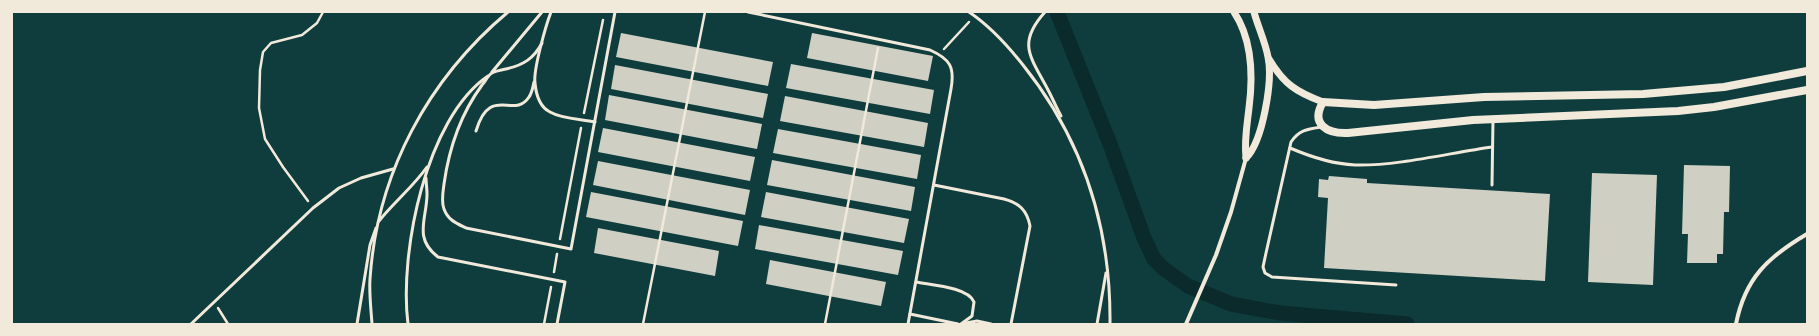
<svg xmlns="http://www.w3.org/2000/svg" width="1819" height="336" font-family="'Noto Serif',serif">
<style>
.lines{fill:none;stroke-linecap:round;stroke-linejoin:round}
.canal{stroke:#0a2a2b;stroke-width:15}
.building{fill:#cfcfc3}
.path{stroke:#f1e9da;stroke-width:2.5}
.service{stroke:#f1e9da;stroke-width:3}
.minor{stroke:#f1e9da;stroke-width:4}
.tertiary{stroke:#f1e9da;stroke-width:7}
.secondary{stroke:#f1e9da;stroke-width:8}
</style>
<rect width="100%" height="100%" fill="#0f3d3e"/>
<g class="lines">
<path class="canal" d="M1057 12 1110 144 1144 238 1154 259 1164 269 1188 286 1231 304 1280 313 1407 324"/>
</g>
<g class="building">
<path d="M621 33 773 62 768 86 616 57Z"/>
<path d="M812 33 933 56 928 81 807 58Z"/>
<path d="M791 64 934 90 930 114 786 88Z"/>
<path d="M615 65 768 94 763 118 611 89Z"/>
<path d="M609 95 762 124 757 149 605 120Z"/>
<path d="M785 96 928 123 924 147 780 121Z"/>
<path d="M603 128 755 157 750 181 598 152Z"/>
<path d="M778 129 921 155 917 179 773 153Z"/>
<path d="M772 160 915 187 911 211 767 185Z"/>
<path d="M598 161 750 190 745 215 593 185Z"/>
<path d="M1684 165 1730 166 1729 212H1724L1723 254H1717V263H1687L1688 234H1682Z"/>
<path d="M1592 173 1657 175 1653 285 1588 282Z"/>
<path d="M1329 176 1367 179V183L1550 194 1545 281 1324 268 1328 198 1318 197 1319 179 1328 180Z"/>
<path d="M591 192 743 221 738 246 586 217Z"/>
<path d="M766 192 909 219 904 243 761 217Z"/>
<path d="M759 225 903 251 898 275 755 249Z"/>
<path d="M598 228 719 251 715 276 594 253Z"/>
<path d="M770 260 886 282 881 306 766 284Z"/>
</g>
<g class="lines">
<g class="path">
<path d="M944 49 969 22"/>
<path d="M584 113 603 20"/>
<path d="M308 201 283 167 265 139 259 108 260 70 263 52 271 43 302 35 317 23 323 12"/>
<path d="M560 239 581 128"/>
<path d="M554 272 557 254"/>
<path d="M218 308 228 324"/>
<path d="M544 324 551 287"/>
<path d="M643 324 705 12"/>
<path d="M825 324 878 48"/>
</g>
<g class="service">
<path d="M551 12C546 25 533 70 535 83 536 94 540 107 550 112 562 119 581 119 595 122"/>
<path d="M748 12 930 50C950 59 955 67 951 89L908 324"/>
<path d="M969 12C990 26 1008 46 1023 65 1083 140 1111 228 1110 324"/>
<path d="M1045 12C1017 43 1030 56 1047 88 1052 97 1056 107 1061 116"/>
<path d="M542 43C534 58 524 65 506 69 502 70 495 71 492 73 488 75 485 82 482 85 460 115 449 148 444 184 443 192 441 202 444 209 448 220 456 223 466 228L571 249 615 12"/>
<path d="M492 72 542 12"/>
<path d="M1321 127C1308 129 1299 130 1291 142L1266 253 1263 267 1265 273 1272 277 1396 285"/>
<path d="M476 131C490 84 514 120 529 97 532 93 533 87 534 82"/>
<path d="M1290 148C1311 157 1332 164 1355 165 1398 166 1449 153 1492 147"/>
<path d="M426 178C426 183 427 188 427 194 427 219 413 238 438 257L565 282 557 324"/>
<path d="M934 185 1004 199C1019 203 1027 210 1030 226L1011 324"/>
<path d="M1492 185 1493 120"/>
<path d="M379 221C394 202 413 187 427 167"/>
<path d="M916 282C931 285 968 287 974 302L972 316 961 324"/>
<path d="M910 314 958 324"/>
<path d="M966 323 977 321 991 324"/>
<path d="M191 324 313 208 339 188 361 178 393 169"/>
<path d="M357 324 370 245 376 228"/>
<path d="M372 324C371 309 369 293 370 279 377 173 428 79 508 12"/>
<path d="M408 324C399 253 426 118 488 76"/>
<path d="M1097 324 1106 273"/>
</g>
<g class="minor">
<path d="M1186 324 1216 255 1231 212 1246 158"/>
<path d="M1736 324C1745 278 1768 257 1807 234"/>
</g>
<g class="tertiary">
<path d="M1234 12C1252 39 1253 77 1249 108 1247 125 1244 141 1246 158"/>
<path d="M1269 59C1284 84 1296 92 1323 102"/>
<path d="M1246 158C1263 141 1273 80 1268 57 1265 41 1258 27 1254 12"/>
</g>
<path class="secondary" d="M1807 71 1724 87 1643 94 1484 97 1374 105 1323 102C1310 124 1327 134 1348 133L1473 120 1678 111 1714 107 1807 90"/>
</g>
<rect width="1819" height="336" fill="none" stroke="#f1e9da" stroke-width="26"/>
</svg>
